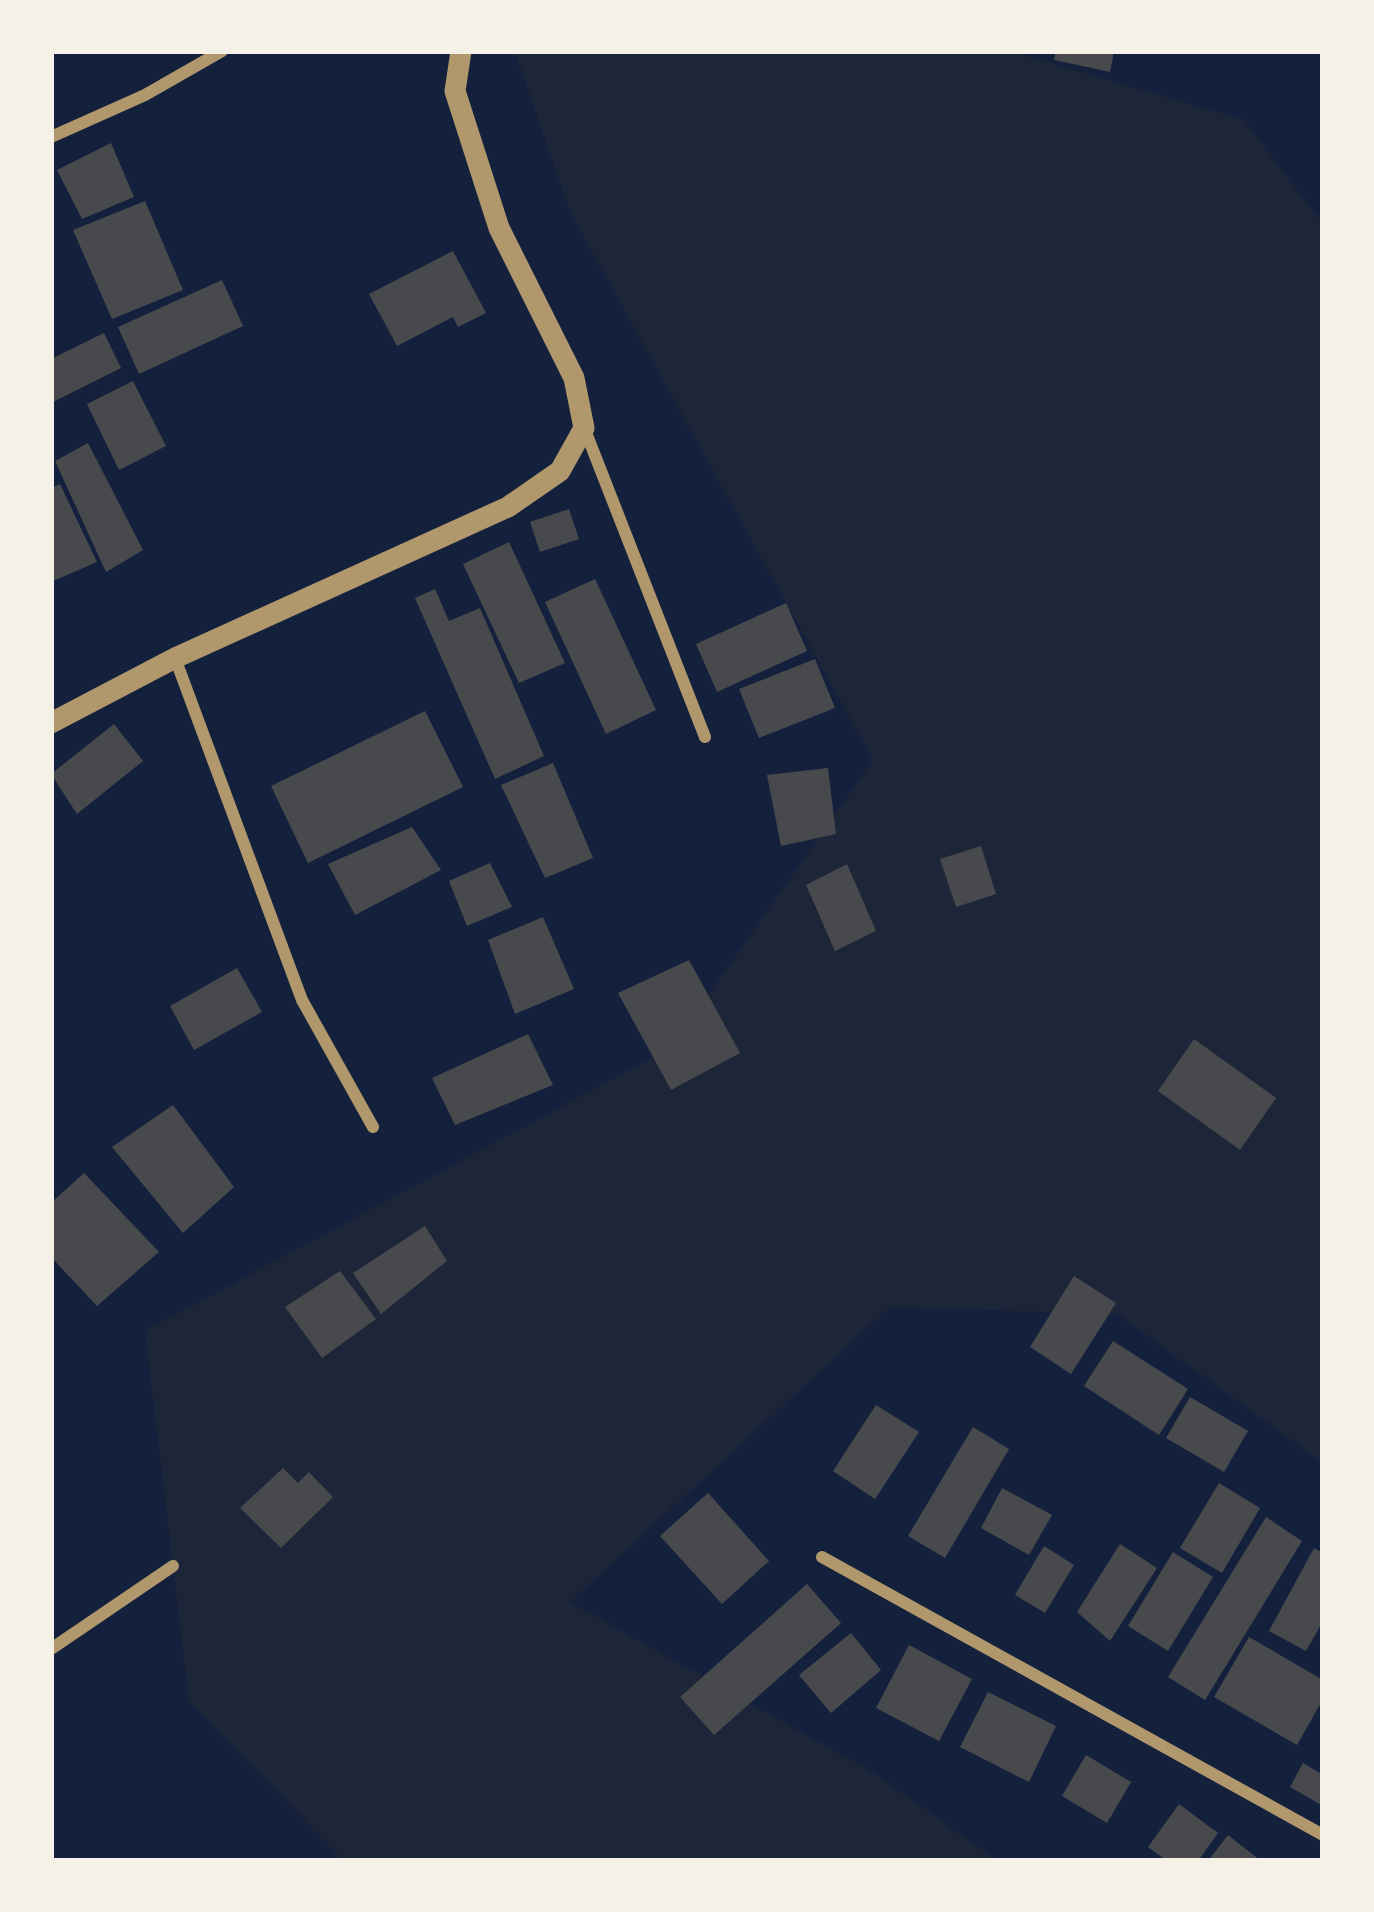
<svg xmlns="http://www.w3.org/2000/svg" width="1374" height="1912" font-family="'Source Serif 4',serif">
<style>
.green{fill:#1d2539}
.building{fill:#48494c}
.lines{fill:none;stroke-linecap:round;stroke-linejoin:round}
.minor{stroke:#b1986c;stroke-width:12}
.tertiary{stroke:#b1986c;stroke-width:21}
</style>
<rect width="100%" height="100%" fill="#14213d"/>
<path class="green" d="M515 51H1010L1244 120 1323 224V1463L1117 1314 890 1307 570 1602 874 1773 998 1861H344L189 1701 145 1331 672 1047 873 760 569 210Z"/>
<g class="building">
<path d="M1056 51H1114L1110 72 1054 60Z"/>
<path d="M111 143 134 197 82 219 57 170Z"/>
<path d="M145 201 183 290 112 319 73 230Z"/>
<path d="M453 251 486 313 458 327 453 317 397 346 369 294Z"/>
<path d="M222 280 243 326 139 374 118 327Z"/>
<path d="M104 333 121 368 51 403V359Z"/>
<path d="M133 381 166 446 119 470 87 404Z"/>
<path d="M88 443 143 550 106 572 55 461Z"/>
<path d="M60 484 97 562 51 582V488Z"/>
<path d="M569 509 579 539 540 552 530 522Z"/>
<path d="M509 542 565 663 519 683 463 564Z"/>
<path d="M595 579 656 710 606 734 545 602Z"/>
<path d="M435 589 449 621 480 608 544 756 495 779 415 598Z"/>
<path d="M786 603 807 651 717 692 696 644Z"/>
<path d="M815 659 835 708 759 738 739 689Z"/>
<path d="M425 711 463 787 308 863 271 786Z"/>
<path d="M114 724 143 761 77 814 51 774Z"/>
<path d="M553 763 593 858 545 878 501 785Z"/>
<path d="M828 768 836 834 781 846 767 775Z"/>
<path d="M412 827 441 870 355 915 328 864Z"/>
<path d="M981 846 996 894 956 907 940 859Z"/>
<path d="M490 863 512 907 467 926 449 881Z"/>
<path d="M847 864 876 931 835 951 806 885Z"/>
<path d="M543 917 574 989 515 1014 488 940Z"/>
<path d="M689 960 740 1053 671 1090 618 993Z"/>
<path d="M237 968 262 1012 194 1050 170 1006Z"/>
<path d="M528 1034 553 1085 455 1125 432 1078Z"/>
<path d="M1194 1039 1276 1098 1240 1150 1158 1091Z"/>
<path d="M173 1105 234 1187 183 1233 112 1147Z"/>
<path d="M84 1173 159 1252 97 1306 51 1257V1203Z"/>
<path d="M425 1226 447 1261 381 1314 353 1273Z"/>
<path d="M340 1271 376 1319 322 1358 285 1307Z"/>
<path d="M1074 1276 1116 1303 1071 1374 1030 1347Z"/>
<path d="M1113 1341 1188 1389 1159 1435 1084 1386Z"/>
<path d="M1190 1397 1248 1431 1224 1472 1166 1438Z"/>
<path d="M876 1405 919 1432 875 1499 833 1471Z"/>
<path d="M973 1427 1009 1449 945 1558 908 1536Z"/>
<path d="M283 1468 298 1483 309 1472 333 1497 281 1548 240 1508Z"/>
<path d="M1219 1483 1260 1508 1222 1573 1180 1548Z"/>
<path d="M1002 1488 1052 1515 1029 1555 981 1528Z"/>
<path d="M708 1493 769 1561 722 1604 660 1536Z"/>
<path d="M1266 1517 1302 1541 1205 1700 1168 1677Z"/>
<path d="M1120 1544 1157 1568 1110 1641 1077 1612Z"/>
<path d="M1044 1546 1074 1565 1045 1613 1015 1595Z"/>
<path d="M1314 1548 1323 1553V1621L1306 1651 1269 1631Z"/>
<path d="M1173 1552 1213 1577 1168 1651 1128 1626Z"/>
<path d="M807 1584 841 1623 714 1735 680 1697Z"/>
<path d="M851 1633 881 1670 831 1713 799 1675Z"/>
<path d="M1249 1637 1323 1680V1699L1297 1745 1214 1697Z"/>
<path d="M909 1645 972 1679 939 1741 876 1708Z"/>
<path d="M988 1692 1056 1726 1029 1782 960 1747Z"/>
<path d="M1086 1755 1131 1782 1107 1823 1062 1796Z"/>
<path d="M1303 1763 1323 1775V1806L1290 1787Z"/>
<path d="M1179 1804 1218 1833 1198 1861H1167L1148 1847Z"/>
<path d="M1228 1835 1261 1861H1208Z"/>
</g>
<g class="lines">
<g class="minor">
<path d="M51 137 145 95 222 51"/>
<path d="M585 430 705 737"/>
<path d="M175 658 302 1000 373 1127"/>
<path d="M822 1557 1323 1835"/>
<path d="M51 1649 173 1566"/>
</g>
<path class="tertiary" d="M51 723 175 658 508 507 560 471 584 428 574 378 499 228 455 91 461 51"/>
</g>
<rect width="1374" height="1912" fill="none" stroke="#f6f1e7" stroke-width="108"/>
</svg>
